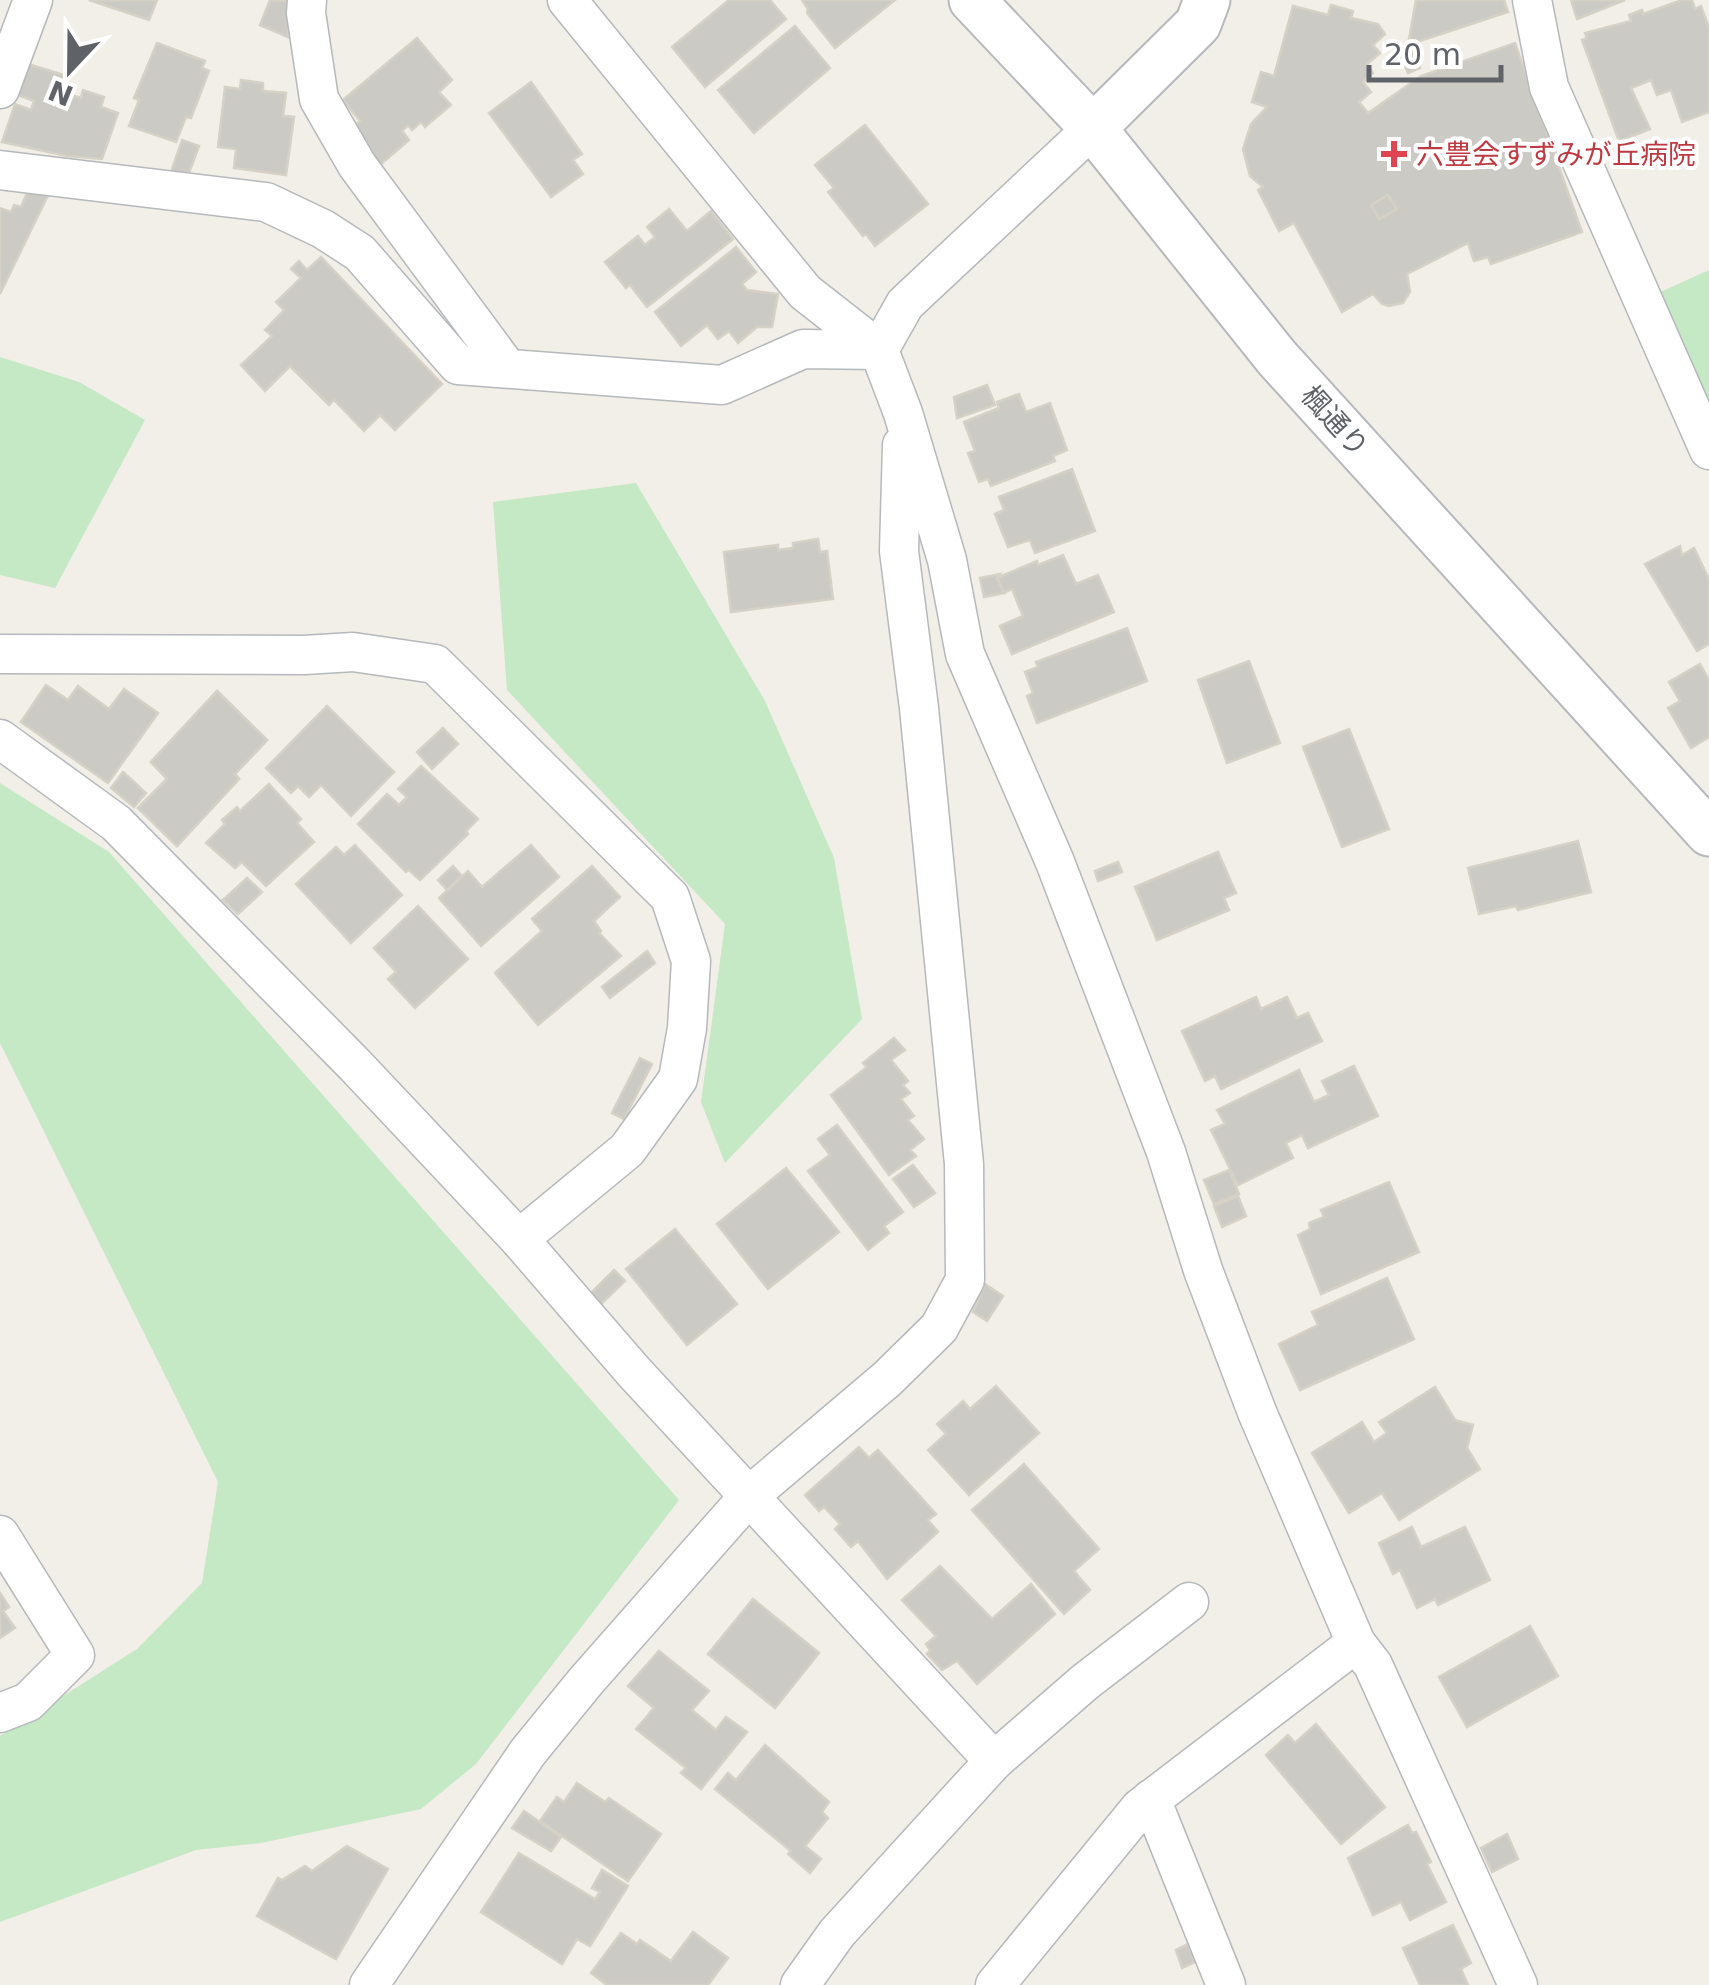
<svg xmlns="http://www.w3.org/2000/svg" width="1709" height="1985" font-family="'DejaVu Sans','Noto Sans JP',sans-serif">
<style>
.green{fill:#c5e8c5}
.building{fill:#cccac5;stroke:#d6d1c6;stroke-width:2.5}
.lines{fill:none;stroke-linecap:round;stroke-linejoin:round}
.minor-casing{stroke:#b5b8bc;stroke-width:41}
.tertiary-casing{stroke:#b5b8bc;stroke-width:49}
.minor{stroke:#fff;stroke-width:38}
.tertiary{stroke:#fff;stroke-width:45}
.health-dot{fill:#e0444e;stroke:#fff;stroke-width:4}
.labels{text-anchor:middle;stroke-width:8;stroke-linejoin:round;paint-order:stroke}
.health-label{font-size:28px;fill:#be3a42;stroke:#fff;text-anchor:start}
.street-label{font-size:28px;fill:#5f6368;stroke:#fff}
</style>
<rect width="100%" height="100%" fill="#f1efe8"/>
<g class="green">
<path d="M1709 270V450L1643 300Z"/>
<path d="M0 357 79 382 145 420 55 588 0 575Z"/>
<path d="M636 483 765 701 834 858 862 1019 725 1163 701 1102 725 924 507 690 493 502Z"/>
<path d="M0 783 109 852 679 1500 476 1764 421 1809 261 1843 196 1850 0 1922V1736L137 1649 202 1583 218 1482 0 1043Z"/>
</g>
<g class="building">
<path d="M89 0H157L149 20Z"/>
<path d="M270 0 288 1V37L260 25Z"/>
<path d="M729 0H770L786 19 705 87 672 47Z"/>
<path d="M802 0H895L835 48 807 13 808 9Z"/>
<path d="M1416 0H1504L1508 12 1408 45Z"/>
<path d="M1571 0H1625L1577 19Z"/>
<path d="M1682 0H1692L1695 9 1701 6 1709 28V112L1682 122 1671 90 1657 95 1651 80 1631 88 1650 129 1619 141 1582 40 1587 38 1585 33 1631 21 1629 15 1642 10 1643 14Z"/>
<path d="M1331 5 1353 11 1351 18 1378 24 1385 34 1373 45 1380 53 1367 64 1373 73 1363 82 1371 92 1359 102 1368 113 1421 76 1515 43 1582 232 1491 264 1488 257 1474 261 1468 243 1407 274 1410 292 1403 303 1389 306 1382 304 1373 294 1342 312 1294 223 1279 231 1258 190 1263 187 1250 176 1243 149 1251 124 1267 107 1252 102 1261 72 1274 76 1293 6 1328 15Z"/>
<path d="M795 26 830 68 754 133 718 90Z"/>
<path d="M417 38 452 80 439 92 451 105 425 127 421 122 412 130 408 125 402 131 409 140 381 164 350 129 360 121 343 100Z"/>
<path d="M157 43 205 61 202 68 209 71 191 118 186 117 176 142 129 126 139 100 134 98Z"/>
<path d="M1411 46 1420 68 1408 73 1399 52Z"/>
<path d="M28 64 64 75 58 91 81 98 83 90 104 97 101 107 118 113 102 159 67 156 2 142 15 104 31 110 34 101 18 95Z"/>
<path d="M241 80 263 83V91L286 93 283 116 294 117 286 175 234 168 236 149 218 147 225 87 240 89Z"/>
<path d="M531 82 582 154 573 160 583 174 551 197 489 113Z"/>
<path d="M865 125 928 204 875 246 866 234 863 236 828 192 834 188 815 165Z"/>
<path d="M182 140 199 146 189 173 171 172Z"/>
<path d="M28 191 49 193 0 294V208L11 212 14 205 21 207Z"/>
<path d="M1388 195 1397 209 1379 219 1371 205Z"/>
<path d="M669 209 687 231 711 211 733 239 647 307 630 285 626 288 605 262 638 236 645 245 655 237 647 227Z"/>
<path d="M736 247 756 272 742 284 747 290 778 294 772 327H757L738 343 729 331 718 339 707 325 681 346 655 312Z"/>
<path d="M321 257 442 384 395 430 380 415 364 431 334 400 329 405 290 366 265 391 241 365 272 336 265 330 284 310 276 302 301 278 291 269 299 261 307 270Z"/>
<path d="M987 385 995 405 957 418 954 397Z"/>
<path d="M1019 394 1026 412 1050 403 1067 450 1053 456 1055 461 991 486 988 479 979 482 968 453 975 451 964 422 999 408 997 402Z"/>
<path d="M1072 469 1095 531 1035 553 1030 540 1008 547 995 514 1004 510 999 497Z"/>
<path d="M818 539 820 552 827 551 833 599 731 612 724 552 778 545V550L793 548V543Z"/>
<path d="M1680 546 1682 555 1694 548 1709 579V644L1697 651 1645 564Z"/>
<path d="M1063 555 1076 584 1098 575 1114 612 1012 654 1000 626 1023 616 1012 589 1004 593 997 578 1037 561 1038 565Z"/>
<path d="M1000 574 997 578 1004 593 984 597 980 578Z"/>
<path d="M1127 628 1147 681 1037 723 1027 696 1033 693 1025 672 1038 667 1036 662Z"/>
<path d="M1249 661 1280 743 1227 763 1198 680Z"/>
<path d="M1700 664 1709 680V737L1691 748 1668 708 1680 701 1669 682Z"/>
<path d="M46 685 68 700 78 686 109 709 124 689 158 713 108 783 21 722Z"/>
<path d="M217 691 267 740 235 774 239 779 177 846 138 808 167 779 151 762Z"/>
<path d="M217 691 267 740 235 774 239 779 177 846 138 808 167 779 151 762Z"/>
<path d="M327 706 394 772 351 816 321 785 309 797 298 786 291 793 266 768Z"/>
<path d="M443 728 458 744 432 769 417 752Z"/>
<path d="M1349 729 1389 829 1342 847 1303 747Z"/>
<path d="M421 766 478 819 466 831 468 834 420 880 409 870 406 872 358 824 387 794 399 805 407 797 398 789Z"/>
<path d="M123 772 146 793 134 807 111 788Z"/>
<path d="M269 784 301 819 297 823 314 842 266 886 242 862 235 868 206 843 225 824 222 820 237 807 240 811Z"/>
<path d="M1578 841 1591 892 1518 910 1516 906 1479 914 1468 868Z"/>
<path d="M355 845 402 895 351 943 296 884 336 847 344 855Z"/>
<path d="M531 845 559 877 481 946 439 898 468 871 482 887Z"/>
<path d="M1218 852 1236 893 1224 898 1229 910 1157 940 1135 887Z"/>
<path d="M1118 862 1122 872 1098 881 1095 871Z"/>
<path d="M453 866 462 876 447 890 438 880Z"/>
<path d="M592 866 620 897 594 921 601 931 599 933 621 956 538 1025 495 973 542 931 532 919Z"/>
<path d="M247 878 262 892 238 914 223 900Z"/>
<path d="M418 906 468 959 415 1008 388 979 396 972 374 948Z"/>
<path d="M647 951 655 963 610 998 602 987Z"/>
<path d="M1256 997 1261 1009 1287 997 1297 1018 1308 1013 1322 1041 1221 1089 1215 1076 1205 1081 1182 1031Z"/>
<path d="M894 1038 905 1050 891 1060 908 1081 903 1085 910 1093 901 1099 914 1116 908 1120 924 1139 910 1150 916 1156 889 1175 831 1095 867 1067 863 1063Z"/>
<path d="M640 1058 652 1064 624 1119 612 1113Z"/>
<path d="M1354 1066 1378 1116 1308 1148 1302 1135 1286 1143 1293 1158 1238 1185 1211 1130 1225 1124 1217 1110 1299 1070 1314 1102 1329 1095 1322 1081Z"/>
<path d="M837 1125 903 1212 884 1226 889 1233 868 1250 808 1171 830 1155 818 1139Z"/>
<path d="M913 1165 935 1193 914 1207 893 1179Z"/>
<path d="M786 1168 839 1232 768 1289 717 1224Z"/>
<path d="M1229 1170 1239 1194 1214 1204 1204 1180Z"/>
<path d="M1389 1182 1419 1252 1321 1294 1298 1235 1310 1229 1309 1223 1324 1217 1321 1210Z"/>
<path d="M1238 1196 1246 1216 1222 1227 1214 1206Z"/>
<path d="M675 1229 737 1304 687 1345 626 1269Z"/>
<path d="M614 1270 625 1281 599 1306 589 1295Z"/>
<path d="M1387 1278 1414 1339 1300 1390 1279 1344 1318 1325 1312 1312Z"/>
<path d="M985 1284 1003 1296 987 1321 973 1312Z"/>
<path d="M996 1386 1039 1433 969 1495 928 1450 946 1434 937 1424 963 1401 970 1409Z"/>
<path d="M1435 1387 1455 1420 1473 1425 1467 1448 1480 1469 1399 1520 1382 1493 1349 1513 1312 1453 1362 1422 1374 1442 1387 1433 1379 1422Z"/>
<path d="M859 1447 869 1458 878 1450 936 1514 928 1520 938 1532 887 1579 858 1541 851 1547 835 1529 840 1524 824 1507 819 1511 805 1495Z"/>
<path d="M1024 1464 1099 1549 1074 1571 1090 1590 1064 1614 972 1510Z"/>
<path d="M1412 1527 1421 1547 1465 1527 1490 1580 1438 1605 1435 1599 1417 1608 1400 1570 1393 1574 1379 1543Z"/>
<path d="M940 1566 992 1619 1031 1584 1055 1614 977 1684 957 1661 942 1670 927 1654 930 1650 926 1644 936 1636 902 1600Z"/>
<path d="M0 1593 9 1607 3 1611 15 1628 0 1638Z"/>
<path d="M753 1599 819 1653 775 1708 708 1654Z"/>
<path d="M1530 1626 1558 1676 1467 1727 1439 1677Z"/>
<path d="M659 1651 709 1691 692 1710 716 1730 726 1717 747 1732 701 1789 681 1773 686 1768 636 1729 654 1708 628 1686Z"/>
<path d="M1316 1724 1385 1807 1341 1844 1266 1755 1288 1735 1295 1743Z"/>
<path d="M765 1745 829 1802 822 1812 828 1818 805 1846 821 1859 810 1873 788 1854 791 1851 715 1789 728 1773 736 1780Z"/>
<path d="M577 1783 605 1802 609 1798 661 1834 628 1881 540 1821 557 1797 564 1802Z"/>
<path d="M524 1811 561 1837 551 1851 512 1828Z"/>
<path d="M1408 1825 1412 1833 1416 1832 1431 1862 1427 1864 1446 1902 1410 1920 1401 1902 1373 1915 1348 1858Z"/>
<path d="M1507 1834 1518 1859 1492 1872 1481 1848Z"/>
<path d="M347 1846 388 1869 336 1959 257 1916 278 1878 282 1880 305 1866 312 1871Z"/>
<path d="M519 1853 595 1899 600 1892 592 1888 602 1870 628 1886 590 1946 577 1939 562 1964 481 1912Z"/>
<path d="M1453 1925 1471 1963 1461 1969 1468 1985H1420L1403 1948Z"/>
<path d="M693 1932 728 1958 708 1985H607L591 1973 621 1933 637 1944 640 1940 671 1961Z"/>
<path d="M1188 1944 1195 1962 1182 1968 1176 1950Z"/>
</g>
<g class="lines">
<g class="minor-casing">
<g id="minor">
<path d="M307 0 306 13 319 99 357 165 507 368"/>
<path d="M567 0 805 292 879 350 903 413 947 560 965 654 1055 862 1166 1152 1203 1270 1257 1412 1356 1643"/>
<path d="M1532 0 1549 87 1709 450"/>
<path d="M0 89 33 0"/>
<path d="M0 170 266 202 323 229 360 253 458 365 722 385 803 349 879 350"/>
<path d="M879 350 905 304 1093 128"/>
<path d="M0 654 304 655 353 652 435 664 670 897 691 961 687 1028 678 1079 627 1150 519 1239"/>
<path d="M0 739 116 823 355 1065 519 1239 634 1372 994 1761"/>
<path d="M0 1535 75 1655 28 1702 0 1713"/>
<path d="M1151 1799 1226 1985"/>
<path d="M369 1985 528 1752 586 1681 749 1496 887 1379 939 1328 965 1280 964 1164 919 708 899 551 902 445"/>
<path d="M800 1985 837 1933 994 1761 1085 1682 1189 1602"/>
<path d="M995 1985 1140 1808 1356 1643 1373 1665 1518 1985"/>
</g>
</g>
<g class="tertiary-casing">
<g id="tertiary">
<path d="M972 0 1093 128 1277 358 1709 833"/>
<path d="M1093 128 1198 24 1207 0"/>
</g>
</g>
<use href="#minor" class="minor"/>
<use href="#tertiary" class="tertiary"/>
</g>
<path class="health-dot" d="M1389 139h10v10h10v10h-10v10h-10v-10h-10v-10h10z"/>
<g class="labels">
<g class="health-label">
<text x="1416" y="164">六豊会すずみが丘病院</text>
</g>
<g class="street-label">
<text transform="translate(1335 421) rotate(48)" y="10">楓通り</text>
</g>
</g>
<g transform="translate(70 70) rotate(202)" stroke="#ffffff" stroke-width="8" paint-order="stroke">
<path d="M0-8L18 38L0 25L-18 38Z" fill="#5f6368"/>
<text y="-15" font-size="28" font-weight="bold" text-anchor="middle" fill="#5f6368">N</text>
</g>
<path d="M1369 65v15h132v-15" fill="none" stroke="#5f6368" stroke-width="5"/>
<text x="1384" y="65" font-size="30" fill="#5f6368" stroke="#ffffff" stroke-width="8" paint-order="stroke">20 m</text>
</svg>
